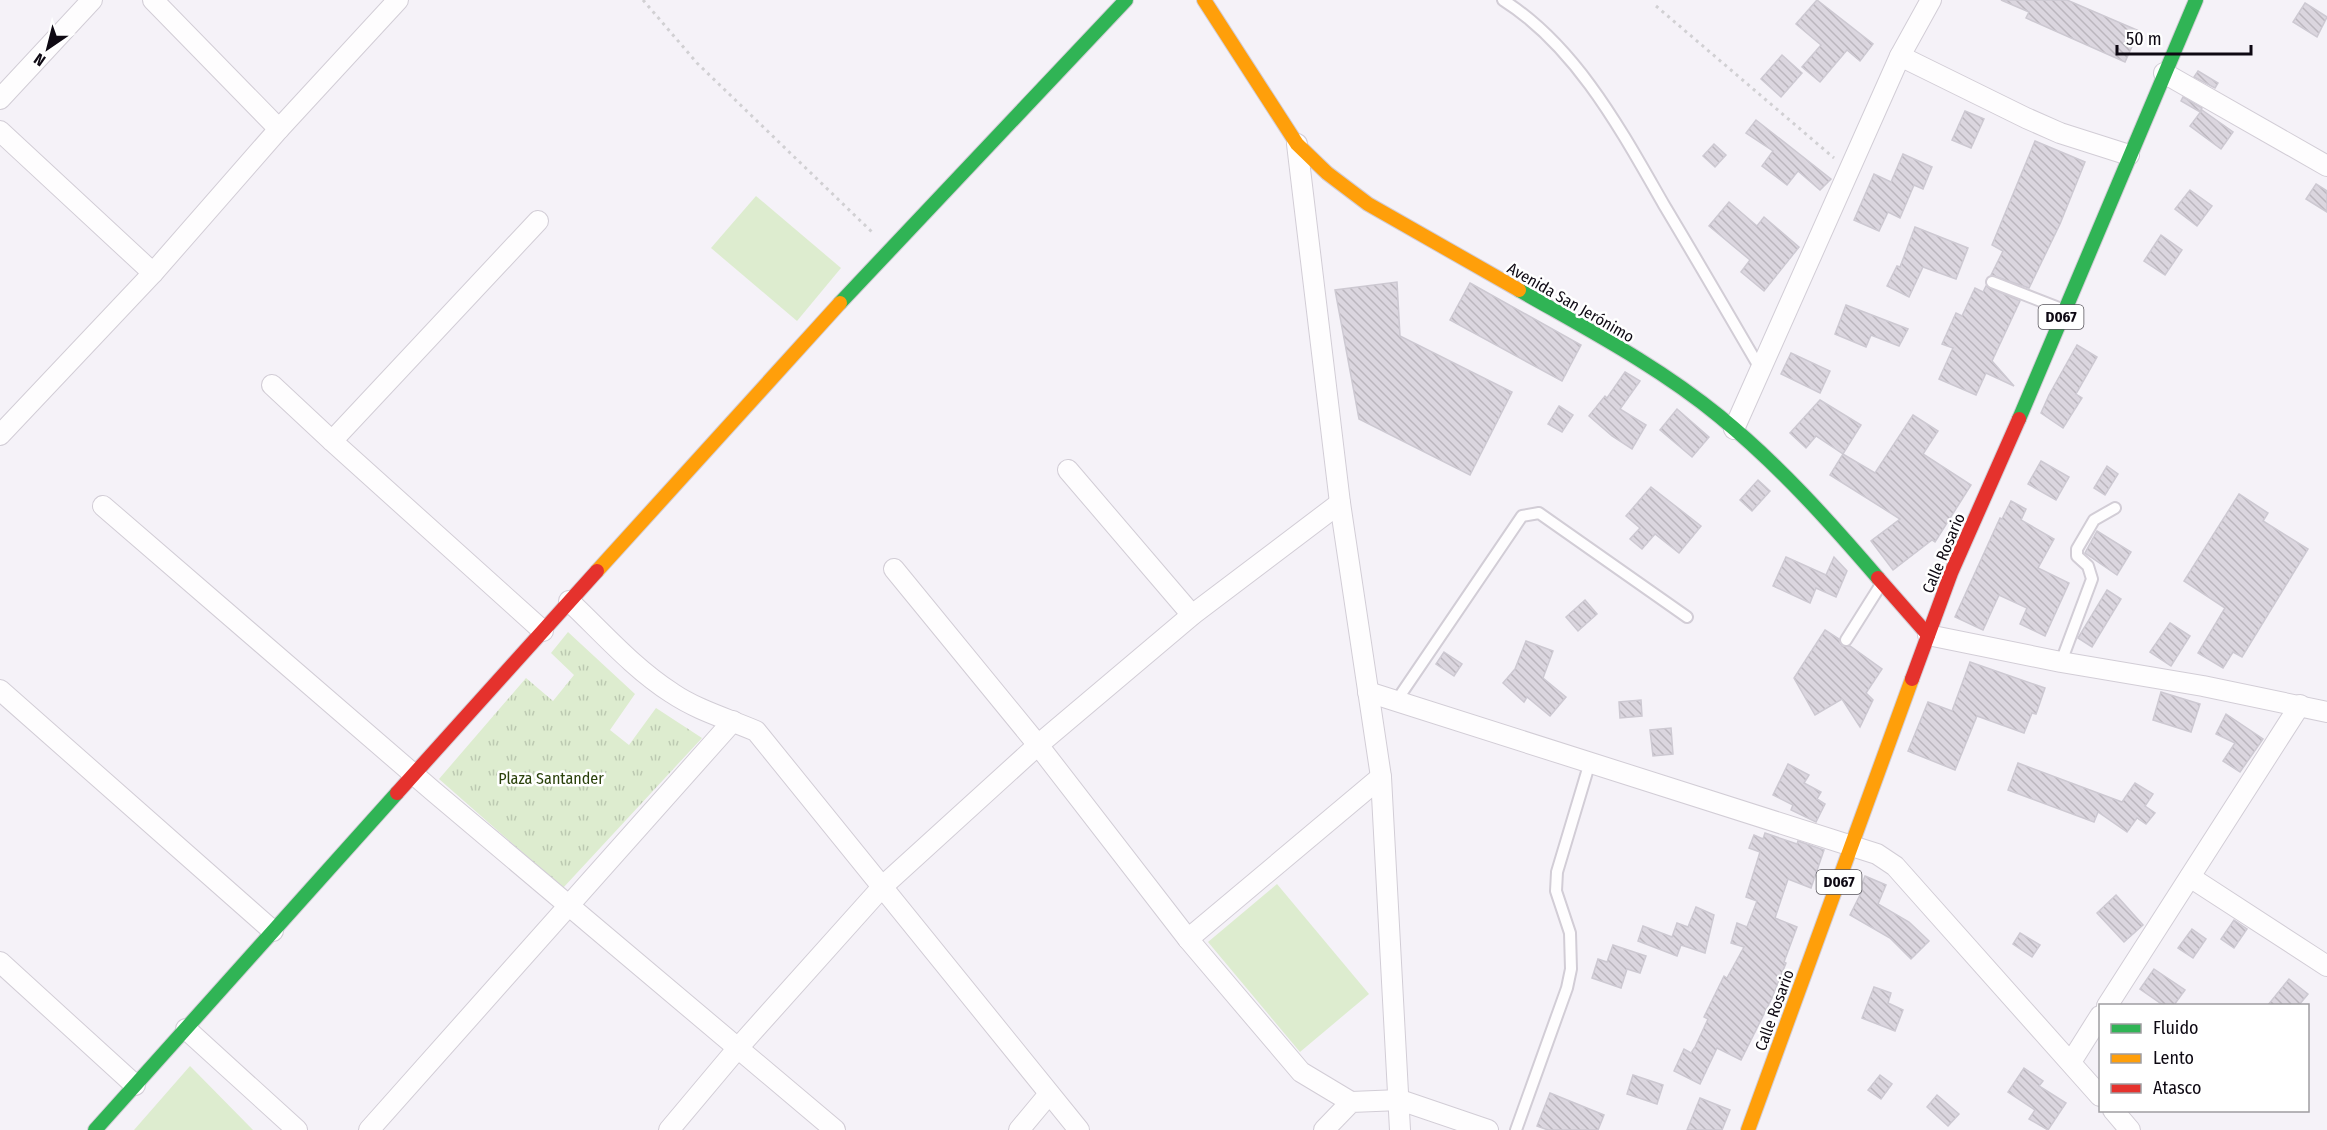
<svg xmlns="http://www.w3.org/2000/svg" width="2327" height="1130" font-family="'Fira Sans Condensed',sans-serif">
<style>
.green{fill:#ddeccf}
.park{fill:url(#park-tufts)}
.building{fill:url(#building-back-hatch);stroke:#cdc9d2;stroke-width:1.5}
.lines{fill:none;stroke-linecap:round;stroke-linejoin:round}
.lane-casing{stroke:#d2cdd6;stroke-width:14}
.street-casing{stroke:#d2cdd6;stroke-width:22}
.fast-casing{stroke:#d2cdd6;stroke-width:16}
.slow-casing{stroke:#d2cdd6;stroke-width:16}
.jam-casing{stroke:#d2cdd6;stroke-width:16}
.path{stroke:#d1d0d3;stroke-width:3;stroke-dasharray:3 4.5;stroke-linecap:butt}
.lane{stroke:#fefdfe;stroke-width:10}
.street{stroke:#fefdfe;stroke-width:20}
.fast{stroke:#30b455;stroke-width:14}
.slow{stroke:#ff9f0a;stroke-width:14}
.jam{stroke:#e5322d;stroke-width:14}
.labels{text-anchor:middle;stroke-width:5;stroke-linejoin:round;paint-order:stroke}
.shield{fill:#fff;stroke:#56535a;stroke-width:1.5}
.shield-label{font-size:15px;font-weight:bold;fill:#0e0913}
.street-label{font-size:16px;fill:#0e0913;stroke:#fff}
.park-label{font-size:16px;fill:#2a410b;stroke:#fff}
</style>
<defs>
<pattern id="park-tufts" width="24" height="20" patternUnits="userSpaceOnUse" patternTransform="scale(1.5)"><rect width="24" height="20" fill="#ddeccf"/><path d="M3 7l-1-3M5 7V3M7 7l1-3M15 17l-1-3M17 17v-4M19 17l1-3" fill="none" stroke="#bcc9b1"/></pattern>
<pattern id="building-back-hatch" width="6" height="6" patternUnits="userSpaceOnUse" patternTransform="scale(1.5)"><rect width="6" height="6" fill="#dbd6df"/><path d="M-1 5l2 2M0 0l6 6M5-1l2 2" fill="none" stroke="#bbb6be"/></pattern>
</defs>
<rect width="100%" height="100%" fill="#f5f2f8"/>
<g class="green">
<path d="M756 196 841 268 797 321 711 248Z"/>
<path d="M1277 884 1369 994 1300 1052 1208 942Z"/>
<path d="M190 1066 253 1130H134Z"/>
</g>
<path class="park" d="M568 632 635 694 610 730 629 745 656 708 702 738 563 888 439 779 526 678 553 701 574 675 551 653Z"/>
<g class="building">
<path d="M1817 0 1873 44 1860 61 1847 50 1820 82 1802 67 1821 45 1796 24Z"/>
<path d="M2001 0H2067L2139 31 2125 62 2026 18 2029 12Z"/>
<path d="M2305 3 2327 17 2317 37 2293 22Z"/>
<path d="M1782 55 1802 73 1781 97 1761 79Z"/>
<path d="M2198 71 2218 83 2215 88 2194 77Z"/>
<path d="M2183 97 2202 108 2200 112 2181 101Z"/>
<path d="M2202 110 2233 132 2221 149 2190 126Z"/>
<path d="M1965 111 1984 119 1971 148 1952 140Z"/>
<path d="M1756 120 1831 179 1820 190 1798 171 1787 185 1762 166 1773 151 1746 133Z"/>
<path d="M2035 141 2085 162 2060 224 2029 288 1991 275 2003 251 1992 245Z"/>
<path d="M1714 144 1726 155 1715 167 1703 156Z"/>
<path d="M1903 154 1932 167 1923 189 1914 185 1900 218 1888 212 1879 231 1854 220 1874 174 1891 182Z"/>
<path d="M2316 184 2327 191V212L2306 199Z"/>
<path d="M2190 190 2212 206 2197 226 2175 209Z"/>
<path d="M1729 202 1757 226 1764 217 1799 247 1764 291 1741 272 1750 260 1709 226Z"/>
<path d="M1915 227 1968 248 1956 279 1923 267 1909 297 1887 286 1897 266 1900 267Z"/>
<path d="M2161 235 2182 250 2165 275 2144 261Z"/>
<path d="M1397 282 1400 336 1512 392 1470 475 1359 419 1335 290Z"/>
<path d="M1470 283 1581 345 1562 381 1450 320Z"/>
<path d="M1986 286 2020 301 1992 361 2014 386 1986 373 1976 395 1939 379 1953 348 1942 344 1956 313 1962 316 1975 288 1983 292Z"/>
<path d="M1846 305 1908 329 1899 346 1871 335 1866 347 1835 334Z"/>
<path d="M2077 345 2097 357 2076 394 2082 398 2063 428 2041 413 2049 395Z"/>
<path d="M1791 353 1830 371 1820 393 1781 374Z"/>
<path d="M1625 372 1640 381 1620 409 1646 425 1632 449 1612 436 1589 416 1605 396 1607 398Z"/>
<path d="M1820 400 1861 425 1843 454 1816 436 1806 448 1790 433Z"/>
<path d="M1559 406 1573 415 1562 432 1548 424Z"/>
<path d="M1677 409 1709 437 1692 457 1660 430Z"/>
<path d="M1913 415 1938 431 1923 454 1971 485 1935 542 1932 540 1893 570 1871 541 1900 519 1830 475 1843 454 1875 473Z"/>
<path d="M2041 461 2069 477 2056 500 2028 484Z"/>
<path d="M2107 466 2118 474 2105 495 2094 488Z"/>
<path d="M1758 480 1770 491 1752 511 1740 500Z"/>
<path d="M1651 487 1701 526 1679 553 1655 534 1642 549 1630 539 1640 528 1626 516Z"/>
<path d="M2239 494 2268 513 2263 521 2308 549 2242 657 2233 652 2223 668 2198 653 2225 608 2184 581Z"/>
<path d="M2011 501 2026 509 2021 520 2054 539 2038 568 2069 583 2045 636 2020 624 2027 608 1999 595 1983 630 1955 617 2000 518 2002 519Z"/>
<path d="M2097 531 2131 552 2117 575 2085 553Z"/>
<path d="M1786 557 1826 575 1834 557 1847 571 1836 597 1816 588 1810 603 1773 586Z"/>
<path d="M2107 590 2121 599 2092 647 2078 638Z"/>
<path d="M1585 600 1597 614 1578 631 1566 617Z"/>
<path d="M2170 623 2190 636 2171 666 2150 652Z"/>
<path d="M1825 630 1839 639 1842 646H1850L1882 669 1866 693 1873 700 1860 727 1842 699 1815 715 1794 678Z"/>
<path d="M1526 641 1553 651 1543 678 1566 697 1550 716 1527 697 1524 702 1503 683 1515 669Z"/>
<path d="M1444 652 1462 664 1454 676 1436 664Z"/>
<path d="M1970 662 2045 688 2036 714 2032 713 2024 733 1977 716 1955 770 1908 751 1928 702 1952 711Z"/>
<path d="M2161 692 2200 704 2191 732 2153 720Z"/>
<path d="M1641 700 1642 716 1620 718 1619 702Z"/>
<path d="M2226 714 2263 739 2240 772 2223 761 2235 743 2216 734Z"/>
<path d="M1671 728 1673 754 1653 756 1650 730Z"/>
<path d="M2018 763 2122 802 2135 783 2153 794 2145 806 2155 813 2146 824 2137 818 2127 832 2098 812 2094 822 2008 790Z"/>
<path d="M1788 764 1809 775 1804 783 1821 792 1817 799 1825 804 1816 822 1791 810 1793 805 1773 795Z"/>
<path d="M1765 833 1797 844 1798 841 1824 850 1811 888 1788 879 1775 918 1797 927 1784 962 1786 963 1772 998 1741 1060 1717 1048 1700 1084 1674 1071 1684 1049 1691 1053 1695 1047 1708 1019 1704 1017 1724 976 1727 978 1744 947 1731 943 1737 923 1747 927 1757 901 1746 897 1760 852 1749 848 1754 835 1763 839Z"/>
<path d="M1865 876 1886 885 1878 904 1909 922 1929 941 1911 959 1890 938 1850 915 1861 893 1859 892Z"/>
<path d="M2116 895 2143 925 2124 942 2097 913Z"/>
<path d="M1696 907 1714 915 1705 953 1681 945 1677 956 1638 941 1643 926 1672 937 1677 923 1688 927Z"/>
<path d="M2234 920 2247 929 2234 948 2221 939Z"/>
<path d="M2192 929 2206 939 2193 958 2178 948Z"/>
<path d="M2020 933 2040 945 2032 957 2013 944Z"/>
<path d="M1613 945 1646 956 1640 973 1627 969 1621 988 1592 978 1598 959 1607 962Z"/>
<path d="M2154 969 2185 990 2174 1005H2163L2140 989Z"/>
<path d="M2289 979 2308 994 2299 1005H2268Z"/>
<path d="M1874 987 1891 993 1888 1003 1903 1010 1895 1031 1862 1018Z"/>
<path d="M2024 1068 2043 1081 2039 1086 2066 1103 2048 1130 2029 1119 2035 1110 2008 1092Z"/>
<path d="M1633 1075 1663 1085 1657 1104 1627 1094Z"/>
<path d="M1880 1075 1892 1084 1881 1099 1868 1090Z"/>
<path d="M1550 1093 1604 1115 1598 1130H1548L1537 1126Z"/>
<path d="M1937 1095 1959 1114 1948 1126 1927 1107Z"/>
<path d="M1700 1098 1730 1110 1722 1130H1687Z"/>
</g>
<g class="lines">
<g class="lane-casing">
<g id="lane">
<path d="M1503 0C1577 47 1622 132 1664 205 1697 260 1729 315 1761 370"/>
<path d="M1992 282 2064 310"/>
<path d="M1846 640 1880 586"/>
<path d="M2061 662 2092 579 2088 566 2077 556V549L2094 520 2115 508"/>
<path d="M1397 700 1522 516 1539 513 1687 617"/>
<path d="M1516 1130 1567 988 1571 969 1570 933 1556 891 1557 872 1590 762"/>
</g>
</g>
<g class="street-casing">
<g id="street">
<path d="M153 0 279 129"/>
<path d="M1931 0 1900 56 2026 118 2060 133 2129 155"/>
<path d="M2164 73 2327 166"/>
<path d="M0 99 92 0"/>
<path d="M0 131 153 273"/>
<path d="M1297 144 1340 503 1381 777 1400 1130"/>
<path d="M272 385 332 441 543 631"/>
<path d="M1734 429 1900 56"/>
<path d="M0 435 153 273 279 129 398 0"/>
<path d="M332 441 538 221"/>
<path d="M1068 470 1192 615"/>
<path d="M103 506 433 791 835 1130"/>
<path d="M894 569 1038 745 1188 939 1301 1072 1351 1102"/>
<path d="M569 601C602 632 633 668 672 693 697 710 728 719 756 731L1079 1130"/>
<path d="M1928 635 2061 662 2203 686 2327 712"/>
<path d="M0 690 273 931"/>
<path d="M1368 692 1877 854 1895 866 2100 1096"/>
<path d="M2190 877 2327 966"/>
<path d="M1188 939 1381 777"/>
<path d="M0 962 135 1085"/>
<path d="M2107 1006 2300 705"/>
<path d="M186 1029 297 1130"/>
<path d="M2071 1062 2100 1016"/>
<path d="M2113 1110 2130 1130"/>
<path d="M369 1130 733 721"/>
<path d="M669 1130 737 1049 883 886 1038 745 1192 615 1340 503"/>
<path d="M1019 1130 1049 1094"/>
<path d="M1324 1130 1351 1102 1400 1100 1488 1130"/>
</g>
</g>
<g class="fast-casing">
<g id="fast">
<path d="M1519 290C1587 329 1658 366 1719 416 1778 464 1829 521 1878 578"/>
<path d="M840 303 1126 0"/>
<path d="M2019 419 2196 0"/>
<path d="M95 1130 397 793"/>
</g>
</g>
<g class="slow-casing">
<g id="slow">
<path d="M1204 0 1297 144 1327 173 1368 204 1519 290"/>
<path d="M597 571 840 303"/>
<path d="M1748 1130 1912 679"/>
</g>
</g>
<g class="jam-casing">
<g id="jam">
<path d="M1878 578 1928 635"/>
<path d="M1912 679 1951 573 2019 419"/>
<path d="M397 793 597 571"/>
</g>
</g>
<g class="path">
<path d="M643 0 697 63 873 233"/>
<path d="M1656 6 1834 158"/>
</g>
<use href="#lane" class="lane"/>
<use href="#street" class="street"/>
<use href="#fast" class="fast"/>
<use href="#slow" class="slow"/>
<use href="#jam" class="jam"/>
</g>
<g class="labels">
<g class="shield">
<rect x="2038.5" y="305" width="45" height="24" rx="4.5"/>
<rect x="1816.5" y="870" width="45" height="24" rx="4.5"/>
</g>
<g class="shield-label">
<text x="2061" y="322">D067</text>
<text x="1839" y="887">D067</text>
</g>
<g class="street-label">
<text transform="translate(1571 302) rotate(30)" y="6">Avenida San Jerónimo</text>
<text transform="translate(1943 553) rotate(-67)" y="6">Calle Rosario</text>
<text transform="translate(1774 1010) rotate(-70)" y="6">Calle Rosario</text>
</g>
<g class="park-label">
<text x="551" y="784">Plaza Santander</text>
</g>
</g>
<rect x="2099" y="1004" width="210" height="108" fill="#ffffff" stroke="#9f9da1" stroke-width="1.5"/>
<rect x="2111" y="1024" width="30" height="9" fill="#30b455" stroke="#9f9da1" stroke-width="1.5"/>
<text x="2153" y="1034" font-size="18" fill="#0e0913">Fluido</text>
<rect x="2111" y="1054" width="30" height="9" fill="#ff9f0a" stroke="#9f9da1" stroke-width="1.5"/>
<text x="2153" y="1064" font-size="18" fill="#0e0913">Lento</text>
<rect x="2111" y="1084" width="30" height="9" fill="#e5322d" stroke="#9f9da1" stroke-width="1.5"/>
<text x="2153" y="1094" font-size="18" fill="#0e0913">Atasco</text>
<g transform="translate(48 48) rotate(215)" stroke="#ffffff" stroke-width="4.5" paint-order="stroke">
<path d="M0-4.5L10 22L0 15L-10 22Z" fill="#0e0913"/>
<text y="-9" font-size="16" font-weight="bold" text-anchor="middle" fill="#0e0913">N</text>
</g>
<path d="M2117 45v9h134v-9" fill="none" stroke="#0e0913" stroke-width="3"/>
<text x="2126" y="45" font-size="18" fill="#0e0913" stroke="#ffffff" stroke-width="4.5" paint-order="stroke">50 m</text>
</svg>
